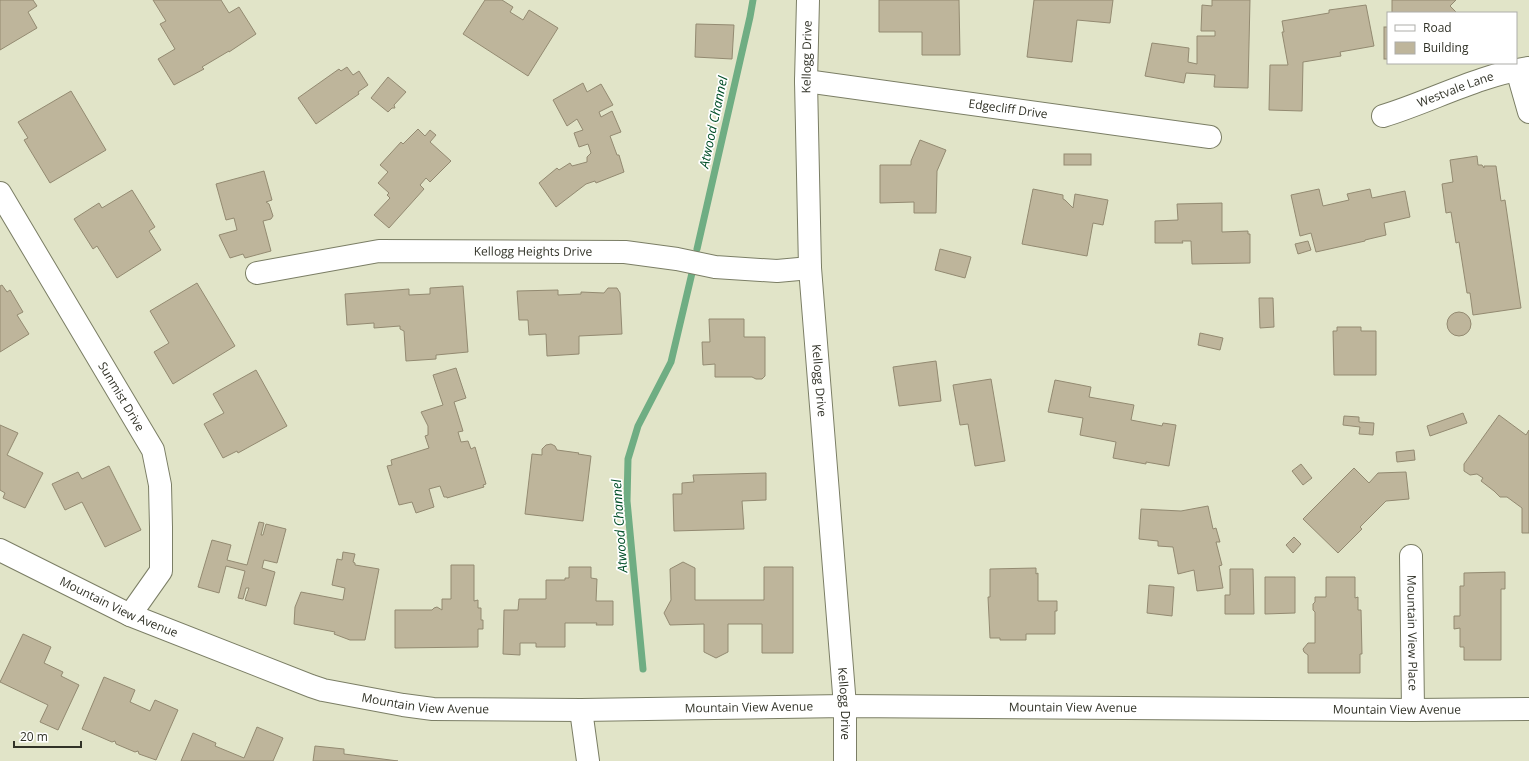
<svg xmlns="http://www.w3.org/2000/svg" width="1529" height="761" font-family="'Open Sans',sans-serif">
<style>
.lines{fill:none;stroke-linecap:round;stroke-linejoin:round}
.stream{stroke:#6fad83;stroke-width:7}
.building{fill:#beb59b;stroke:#938a71}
.minor-casing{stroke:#7b7e65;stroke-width:24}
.major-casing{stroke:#7b7e65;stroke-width:24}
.minor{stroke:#fff;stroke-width:22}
.major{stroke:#fff;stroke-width:22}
.labels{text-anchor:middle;stroke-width:3.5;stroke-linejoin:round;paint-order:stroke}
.street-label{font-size:12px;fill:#313227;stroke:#fff}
.water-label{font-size:13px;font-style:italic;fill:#004e27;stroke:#fff}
</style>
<rect width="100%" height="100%" fill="#e1e4c8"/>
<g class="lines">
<g class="stream">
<path d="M697 249 750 17 753 0"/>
<path d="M643 669 627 501 628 459 638 426 671 362 692 273"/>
</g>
</g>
<g class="building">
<path d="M0 0H33L37 6 28 12 37 28 0 50Z"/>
<path d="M153 0H221L229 13 239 7 256 34 229 52V51L202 67 204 69 174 85 158 59 175 49 160 24 166 21Z"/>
<path d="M485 0H502L513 7 510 12 523 20 529 10 558 28 528 76 463 34Z"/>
<path d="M879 0H959L960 55H922V32H879Z"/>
<path d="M1034 0H1113L1110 23 1077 20 1072 62 1027 57Z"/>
<path d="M1212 0H1250L1248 88 1214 87 1215 75 1186 73 1184 83 1145 76 1152 43 1189 48 1188 62 1197 64V36H1215V31H1201L1202 5 1212 6Z"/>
<path d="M1392 0H1456L1450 6 1457 13H1392Z"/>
<path d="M1366 5 1374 46 1340 52 1341 56 1303 62 1302 111 1269 110 1270 65H1288L1282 32H1284L1282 21 1329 13V10Z"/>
<path d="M696 24 734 25 732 59 695 57Z"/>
<rect x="1384" y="27" width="4" height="32"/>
<path d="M347 67 353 75 359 71 368 85 358 92 359 94 316 124 298 98 339 69 341 71Z"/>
<path d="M388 77 406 92 394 105 395 108H392L388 112 371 98Z"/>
<path d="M583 83 587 92 601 84 613 105 599 112 601 117 612 111 621 132 610 136 617 155H619L624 172 596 183 595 181 586 184 556 207 539 183 557 168 559 170 570 163 572 166 587 162V157L591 153 588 144 579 147 574 133 583 130 577 119 567 126 553 100Z"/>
<path d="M71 91 106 150 50 183 24 140 28 138 18 122Z"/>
<path d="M418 129 425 136 430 130 436 135 430 142 451 161 430 182 426 178 420 185 424 189 389 228 374 215 390 198 387 195 389 193 378 183 388 172 380 165 401 142 403 144Z"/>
<path d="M920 140 946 150 937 171 936 213H914V202L880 203V165H911V161Z"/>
<rect x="1064" y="154" width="27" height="11"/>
<path d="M1477 156 1478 165H1482L1484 168V166H1496L1501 201 1505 200 1521 308 1473 315 1470 293H1467L1459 242 1456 243 1451 212 1446 213 1442 184 1453 182 1450 160Z"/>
<path d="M264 171 272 200 266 202 269 204 273 216 271 219 263 221 271 251 245 258 243 254 230 258 219 235 237 230 234 218 226 220 216 184Z"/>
<path d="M1033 189 1063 195V199L1065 200 1073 208 1075 194 1108 200 1103 225 1093 223 1087 256 1022 244Z"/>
<path d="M1319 189 1323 206 1349 200 1347 194 1370 189 1372 198 1405 191 1410 217 1384 223 1386 235 1365 240V241L1316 252 1311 233 1300 236 1291 195Z"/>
<path d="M132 190 155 227 149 231 161 250 117 278 97 246 93 249 74 219 99 203 102 208Z"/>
<path d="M1222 203V232L1248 231V234H1250V263L1192 264 1191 241H1182L1183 243H1155V221L1178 220 1177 204Z"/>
<path d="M1308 241 1311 250 1298 254 1295 244Z"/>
<path d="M940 249 971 257 965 278 935 270Z"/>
<path d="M197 283 235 346 173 384 154 352 169 343 150 311Z"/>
<path d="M2 285 7 292 10 290 23 312 17 315 29 334 0 352V286Z"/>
<path d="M463 286 468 352 436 355V359L406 361 404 331 400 329V326L374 328V323L347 325 345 294 409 289V295L430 294V288Z"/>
<path d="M608 288H617L620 293 622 334 579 336V354L547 356 546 334 529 335 528 320H519L517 291 558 290V295L581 294V292L604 293Z"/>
<path d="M1259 298H1273L1274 327 1260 328Z"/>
<circle cx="1459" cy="324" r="12"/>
<path d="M709 319H744V337H765V376L762 379H756L752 377H715V364L703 365 702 342H710Z"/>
<path d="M1337 327H1361V331H1376V375H1334L1333 331H1337Z"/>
<path d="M1200 333 1223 338 1220 350 1198 345Z"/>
<path d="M936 361 941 401 899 406 893 367Z"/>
<path d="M456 368 466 398 454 402 463 431 458 432 461 442 468 441 471 449 475 447 486 484 483 485 484 487 447 498V497H444L440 486 429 489 434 507 416 513 412 502 399 505 387 466 392 465 391 460 429 448 425 436 428 435V426L421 412 443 405 433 375Z"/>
<path d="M256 370 287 426 238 453 237 451 223 458 204 424 224 413 213 394Z"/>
<path d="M991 379 1005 461 975 466 968 424 960 425 953 385Z"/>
<path d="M1055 380 1091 387 1089 397 1134 405 1131 420 1162 426 1163 423 1176 425 1169 466 1146 462V464L1113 458 1116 442 1080 435 1083 418 1048 412Z"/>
<path d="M1463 413 1467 423 1430 436 1427 426Z"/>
<path d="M1499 415 1526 435 1529 430V533H1522V508L1507 497H1500L1494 491 1481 481 1483 478 1477 474 1470 475 1464 471V464Z"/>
<path d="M1344 416 1359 417V422L1374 423 1373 435 1359 434 1360 427 1343 425Z"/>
<path d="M0 425 18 433 7 455 43 473 25 508 3 498 5 493 0 490Z"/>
<path d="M551 444 555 446 557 450 579 453 578 454 591 456 583 521 525 514 532 454 542 455V449L546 445Z"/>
<path d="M1414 450 1415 460 1397 462 1396 452Z"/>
<path d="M1301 464 1312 478 1303 485 1292 471Z"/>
<path d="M109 466 141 530 105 547 82 502 65 510 52 484 78 472 82 479Z"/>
<path d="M1354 468 1369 483 1378 473 1406 472 1409 499 1386 501 1360 527 1362 529 1338 553 1303 519Z"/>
<path d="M766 473V500L742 501 744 529 674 531 673 494H682V483L694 482 693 475Z"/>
<path d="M1208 506 1213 529 1216 528 1220 542H1216L1222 565 1219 566 1223 588 1197 591 1194 570 1178 574 1173 547 1158 546V541L1139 539 1141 509 1181 511Z"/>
<path d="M259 522 264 523 261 535H263L266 524 286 529 277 563 264 560 262 568 275 572 266 606 245 600 249 588H246L243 599 238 598 245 571 226 566 219 593 198 587 212 540 231 545 227 560 247 565Z"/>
<path d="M1294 537 1301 544 1293 553 1286 545Z"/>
<path d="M343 552 355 554 353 562 355 563V565L379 569 365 640H350L334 634 335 632 294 624 295 607 301 592 343 600 345 588 332 585 337 559 342 560Z"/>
<path d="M683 562 695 568V600H764V567H793V653H762V624H728V652L716 658 704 652V624L670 625 664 613 671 600 670 569Z"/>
<path d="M451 565H474V601L478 600V608H481V620H483V629H478V647L395 648V610H432L434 608 437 607 442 610V599H451Z"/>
<path d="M569 567H591V578L597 579 596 601H613V625H596L597 623H565V647H536V643H520V655L503 654 504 610H518L519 599H546V580H565V578H569Z"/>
<path d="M1036 568V574L1038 573V601H1057V611H1055V634H1026V640H1000V638H990L988 597H990V569Z"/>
<path d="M1230 569H1253L1254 614H1225V595H1230Z"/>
<path d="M1505 572V589H1501V660H1464V647H1460V628L1454 629V616H1460V586H1464V573Z"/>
<path d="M1265 577H1295V613L1265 614Z"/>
<path d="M1326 577H1355V598L1358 597V610H1361L1362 654H1360V673H1308V655L1304 652 1303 649 1308 643H1315V612L1313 610V604L1315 602V597H1326Z"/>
<path d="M1149 585 1174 587 1172 616 1147 613Z"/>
<path d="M23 634 51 647 44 663 63 672 61 676 79 685 58 730 40 722 48 705 0 682Z"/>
<path d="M104 677 135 690 130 702 150 711 155 700 178 710 156 760 139 754 138 751 135 752 116 744 115 741 112 742 82 729Z"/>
<path d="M257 727 283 738 273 761H181L193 733 216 743 215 746 244 758Z"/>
<path d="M315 746 344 749V754L398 761H313Z"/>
</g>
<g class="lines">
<g class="minor-casing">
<g id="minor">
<path d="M1517 70 1529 112"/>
<path id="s1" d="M806 81 1210 137"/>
<path id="s2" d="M1383 116C1432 101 1479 75 1529 68"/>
<path id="s3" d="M0 193 153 450 160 485 161 527V571L130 615"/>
<path id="s4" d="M257 273 379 251 625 252 677 259 715 267 777 271 810 268"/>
<path id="s5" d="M0 550 130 615 311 686 323 690 403 705 433 709 581 710 845 706 1413 710 1529 709"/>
<path id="s6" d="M1411 556 1413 710"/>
<path d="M581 710 588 761"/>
</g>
</g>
<g class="major-casing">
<g id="major">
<path id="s7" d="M808 0 806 81 810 268 845 706V761"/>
</g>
</g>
<use href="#minor" class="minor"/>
<use href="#major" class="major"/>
</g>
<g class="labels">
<g class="street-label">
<text transform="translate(807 57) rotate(-89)" y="4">Kellogg Drive</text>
<text dy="4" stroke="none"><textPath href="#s2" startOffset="77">Westvale Lane</textPath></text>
<text dy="4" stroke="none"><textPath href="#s1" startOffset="204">Edgecliff Drive</textPath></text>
<text dy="4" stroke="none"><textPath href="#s4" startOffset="278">Kellogg Heights Drive</textPath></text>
<text dy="4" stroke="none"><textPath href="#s7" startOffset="381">Kellogg Drive</textPath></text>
<text dy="4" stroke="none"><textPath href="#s3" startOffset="237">Sunmist Drive</textPath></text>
<text dy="4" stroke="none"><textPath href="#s5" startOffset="132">Mountain View Avenue</textPath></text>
<text dy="4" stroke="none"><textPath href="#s6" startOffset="77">Mountain View Place</textPath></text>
<text dy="4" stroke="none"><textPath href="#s5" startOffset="456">Mountain View Avenue</textPath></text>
<text dy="4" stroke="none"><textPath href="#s7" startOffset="705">Kellogg Drive</textPath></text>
<text dy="4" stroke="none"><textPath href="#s5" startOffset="780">Mountain View Avenue</textPath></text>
<text dy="4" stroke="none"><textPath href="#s5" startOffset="1104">Mountain View Avenue</textPath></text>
<text dy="4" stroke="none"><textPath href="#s5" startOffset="1428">Mountain View Avenue</textPath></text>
</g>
<g class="water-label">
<text transform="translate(713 122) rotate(-78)" y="5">Atwood Channel</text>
<text transform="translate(619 526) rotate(-94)" y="5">Atwood Channel</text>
</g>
</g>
<rect x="1387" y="12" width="130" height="52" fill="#ffffff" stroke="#adada9"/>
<rect x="1395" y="25" width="20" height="6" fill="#ffffff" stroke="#adada9"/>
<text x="1423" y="32" font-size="12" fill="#313227">Road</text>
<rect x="1395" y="42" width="20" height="12" fill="#beb59b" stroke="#adada9"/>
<text x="1423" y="52" font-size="12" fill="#313227">Building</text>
<path d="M14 741v6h67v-6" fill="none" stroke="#313227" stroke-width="2"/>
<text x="20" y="741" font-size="12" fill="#313227" stroke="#ffffff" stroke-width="3" paint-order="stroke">20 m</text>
</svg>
